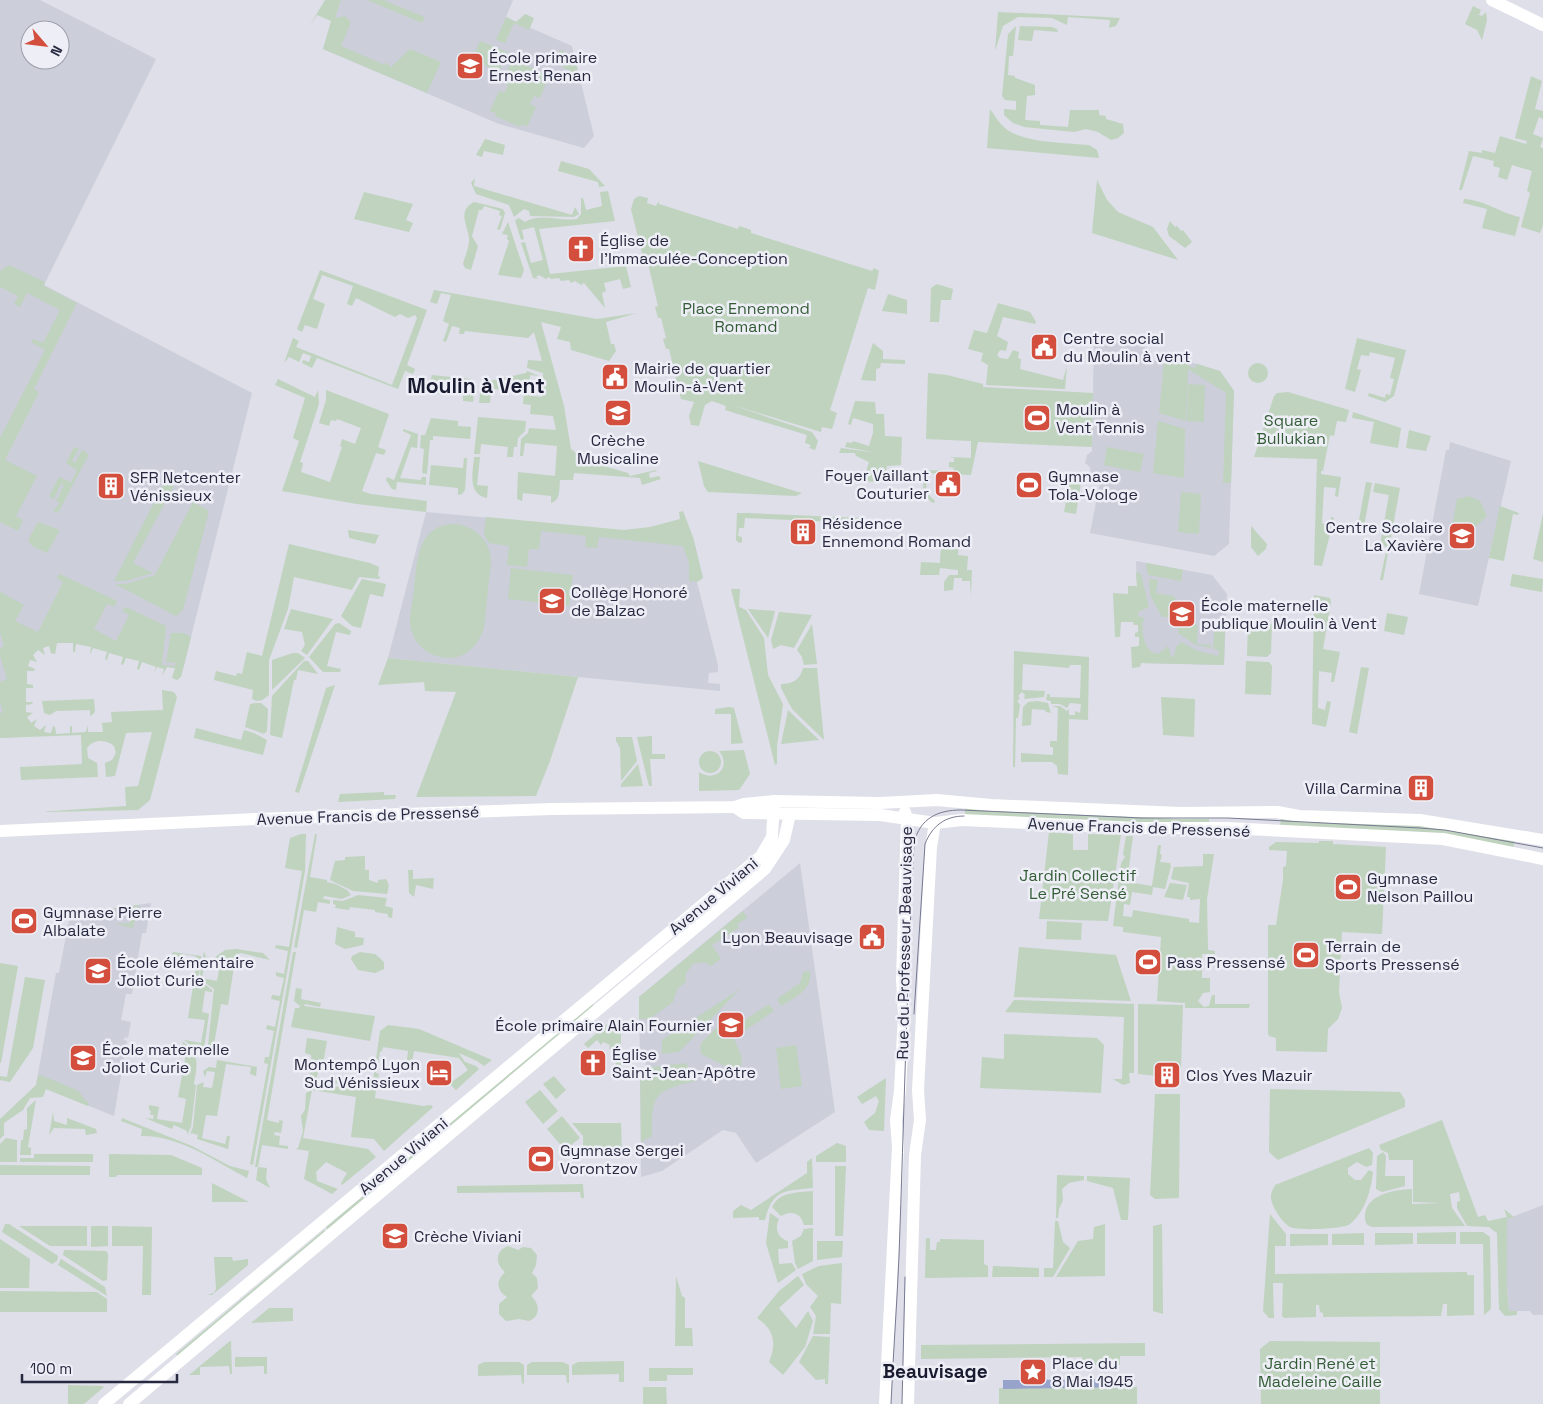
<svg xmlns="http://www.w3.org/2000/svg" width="1543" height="1404" font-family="'Space Grotesk',sans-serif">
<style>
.built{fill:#ccceda;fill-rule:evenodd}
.green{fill:#bfd3bf}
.water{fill:#97a3ca}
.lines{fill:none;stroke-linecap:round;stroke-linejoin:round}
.secondary{stroke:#fff;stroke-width:12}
.tram{stroke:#777a92;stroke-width:1}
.labels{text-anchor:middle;stroke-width:5;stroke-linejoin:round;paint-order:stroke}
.poi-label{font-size:16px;fill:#272940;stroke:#eeeff6;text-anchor:start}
.park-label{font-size:16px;fill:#335c36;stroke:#eeeff6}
.street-label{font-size:16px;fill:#272940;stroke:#eeeff6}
.quarter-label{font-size:19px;font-weight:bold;fill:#191b30;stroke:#eeeff6}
.district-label{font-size:21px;font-weight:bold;fill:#191b30;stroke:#eeeff6}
</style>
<rect width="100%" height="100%" fill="#dedfe8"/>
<g class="built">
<path d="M0 0H40L156 59 44 285 252 393 183 669 167 667 93 645 26 636 19 737 0 738ZM30 30H60V60H30Z"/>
<path d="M341 0H513L506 17 572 46 594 136 584 148 499 124 323 49Z"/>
<path d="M1094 332 1147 348V358L1171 366 1173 359 1177 358 1220 371 1234 391 1229 544 1214 556 1090 533 1101 477 1091 475 1090 467 1085 463 1087 455 1092 451Z"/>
<path d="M1450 442 1511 461 1478 606 1419 594 1446 450H1449Z"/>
<path d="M426 512 693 537 703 578 697 582 718 665V672L709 673 708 683 720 684V691L388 658Z"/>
<path d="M1136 561 1212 575 1227 594 1224 665 1140 663Z"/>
<path d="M800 863 835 1112 756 1163 736 1133 723 1130 662 1171 641 1177 640 1073 645 1070 646 1062 645 1057H640L639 997Z"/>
<path d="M151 903 146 933H142L132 994H126L121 1020 131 1022 128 1038 125 1037 124 1040 127 1041 114 1116 36 1085 56 973H59L71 909 96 911Z"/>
<path d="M1543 1205V1315H1533L1530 1311H1509L1507 1287V1219Z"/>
</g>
<g class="green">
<path d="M325 0H341L335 18 345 16 351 22 341 46 385 65 386 62 391 67 410 49 441 62 427 93 323 49 331 21 317 15 310 25Z"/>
<path d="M367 0H383L425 17 422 23Z"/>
<path d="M1473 6 1481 10 1479 15 1482 16 1486 12 1487 20 1482 40 1477 30 1465 24Z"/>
<path d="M998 12 1105 17 1120 18 1116 26 1109 28 1110 20 1068 17 1067 25 1052 18 1018 17 1003 26 995 51Z"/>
<path d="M525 14 534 18 529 30 514 23 505 43 496 40 506 17 516 22Z"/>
<path d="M1016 26 1013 56H1009L1008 75 1015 76V78L1035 85V95L1027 96 1025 120 1040 121V125L1068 127 1070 110H1099V115L1106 116V119L1123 124 1124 133 1118 138 1111 140 1098 132 1086 129 1074 132 1024 127 1013 123 1004 115V109L1016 110V101L1005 100 1002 96 1008 34Z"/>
<path d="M1020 26 1052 27 1057 29 1058 32 1034 30 1032 41 1018 40Z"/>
<path d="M480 41 507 52 499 71 472 60Z"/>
<path d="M560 50 574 56 579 75 562 67 567 64 565 61 559 64 554 60Z"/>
<path d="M511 62 516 65 518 62 544 73 543 76 548 78 540 98 534 96 530 104 536 107 527 127 522 124 520 127 495 116 496 113 490 111 499 91 504 93 508 85 502 82Z"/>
<path d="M1531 76 1542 81 1535 109 1543 111V119L1539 117 1533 134 1543 138 1540 147 1543 148V225L1540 233 1521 227 1530 193 1527 191 1532 171 1512 165 1507 180 1498 177 1500 168 1493 166 1494 161 1473 156 1462 190H1459L1469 151 1482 153V150L1495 153 1500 136 1526 144 1527 141 1515 138Z"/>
<path d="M990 109C995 116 999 123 1005 128 1022 143 1067 143 1089 145L1097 150 1099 158 987 148Z"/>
<path d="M485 139 505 145 503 155 484 151 482 157 476 155Z"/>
<path d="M561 161 589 169 605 186 599 187 598 182 558 171Z"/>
<path d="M475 178 474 186 572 215 575 207 579 214 574 217 530 216 529 211 524 209 514 217 509 205 476 194 471 183Z"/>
<path d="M1097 180 1107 200 1118 212 1153 227 1178 260 1092 233Z"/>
<path d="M608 191 615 221 539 229 550 274 626 266 631 287 623 289 620 279 604 283 606 291 602 293 605 308 584 283 581 285 575 281 571 283 569 280 561 281 559 278 551 279 549 277 546 279 539 275 536 277 538 279 533 278 521 243 525 242 531 263 543 260 534 227 522 230 524 239 521 240 515 220 519 218 525 222C541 212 559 222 577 219L581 214V198H583L586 210 602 206 600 192Z"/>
<path d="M364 192 413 204 406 220 413 223 409 232 354 219Z"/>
<path d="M639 196 648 198 647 203 656 206 659 201V204L738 229 739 226 751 230V233L872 271 874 268 879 271 875 290 868 288 830 410 837 413 832 429 822 427 821 432 729 404 812 432 818 441 815 450 809 448 811 445 805 443 807 435 725 410 726 406 712 401 705 405 699 426 691 425 689 416 694 402 681 399 669 349H666L663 339 666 338 661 318H658L655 307 658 306 646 255H643L640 247 646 245 644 236 638 237 631 209 634 199Z"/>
<path d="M1464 199C1485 200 1500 213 1520 217L1515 236 1482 228 1487 209 1463 203Z"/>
<path d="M474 202 503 209 505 213 500 230 497 229 502 216 499 215 500 211 484 206 482 210H479L472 236 478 246 471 270 465 268 463 264C465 256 469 248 469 241 470 228 455 212 474 202Z"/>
<path d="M1170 221 1175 227 1177 226 1181 231 1183 230 1192 242 1185 248 1169 236 1167 229Z"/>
<path d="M508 222 524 270 521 278 498 275 509 241 507 239 508 235 502 234Z"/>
<path d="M9 265 45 282 44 286 77 303 34 389 39 392 5 460 37 476 16 516 23 520 18 531 0 522V438L45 350 31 342 33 339 43 343 60 310 27 293 20 307 14 304 18 296 0 287V271Z"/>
<path d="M320 270 427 310 407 365 415 369 413 374 405 371 398 389 317 358 312 368 302 363 303 360 309 362 311 356 303 353 299 362 289 357 284 363 293 338 299 341 296 347 392 385 417 318 415 315 408 318 400 314 395 317 356 298 352 306 347 304 353 286 322 275 313 299 325 304 317 329 305 325 302 332 297 329Z"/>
<path d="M937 284 953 289 951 300H941L939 322H930L931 288Z"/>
<path d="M434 290 597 319 637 313 606 322 611 344H614L616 351 609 361 571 350 570 342 557 339 561 327 541 322 564 406 571 449 586 461 628 473 630 476 656 470 657 471 649 473 650 478 659 476 661 479 642 485 640 478 574 473 573 480H560C559 489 561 500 551 503V496L523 493 522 501 517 499 518 472 555 476 557 446 525 443 523 456H520L521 439 528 433 529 428 556 430 553 416 530 414 531 405 523 404 524 391 491 389 490 403H479L481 383 526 373 527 371 539 376 530 375 529 392H525V395L542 397 543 373 527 368 528 360 542 361 534 332 528 338 465 331 464 334H459L460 328 452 326 446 342 443 341 449 324 443 321 451 295 441 293 437 304 430 302Z"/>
<path d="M888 294 907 300V314L882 311Z"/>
<path d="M998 303 1030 312 1036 322 1035 324 1003 317 997 336 1008 342 1006 351 1000 350 997 355 1000 358 1008 359 1013 350 1019 352 1018 358 1021 359 1020 369 1063 380 1067 366 1065 389 986 385 988 365 981 361 983 353 968 349 974 330 987 333Z"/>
<path d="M1357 338 1406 350 1394 396 1385 402 1368 396 1369 393 1385 398 1386 394 1390 395 1394 379 1390 378 1395 358 1370 352 1369 356 1361 355 1357 369 1361 370 1355 392 1345 389Z"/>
<path d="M873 343 883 351V359L905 360V364L881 363 880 368 876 369V381L861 380Z"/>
<path d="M1177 358 1190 362 1188 366 1195 368 1197 364 1220 371 1234 391 1231 483H1223L1226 393 1188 369 1186 421 1159 413 1164 363 1171 365 1173 359Z"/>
<circle cx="1258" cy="373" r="10"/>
<path d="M928 373 947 375 983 384V387L1093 393 1092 447 978 442 971 475 927 473 926 492 935 501 934 503 931 502 923 493 924 470 953 471 954 468 949 467V462H954V458L949 457 971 458V441L926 439Z"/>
<path d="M432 375 471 379 470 382H475L473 402 463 401V395L438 394 419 387 420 385 428 388Z"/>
<path d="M278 379 315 397 318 390 319 404 300 462 303 463 301 472 330 482 342 447 340 446 342 439 355 444 361 428 337 419 336 421 331 420 329 426 319 423 326 400V390L389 414 378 447 386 450 384 455 376 453 362 491 371 494 427 501 426 512 357 504 282 491 299 441 293 438 305 398 275 385Z"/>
<path d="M1188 384 1205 385 1204 422 1187 421Z"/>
<path d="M1288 392 1349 410 1346 422 1337 421 1334 436 1330 435 1323 471H1321V474L1341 477 1338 497 1335 496 1336 488 1324 487 1322 523 1329 525 1331 517 1334 518 1322 566 1314 565 1317 459 1254 457 1274 396 1277 393Z"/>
<path d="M855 401 875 402 876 414H884L885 436 902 437 901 465 887 466 885 478H881L880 482 862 481 847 476 848 473 864 478 869 462 856 456 855 453H839L841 448 877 453 845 447 847 442 852 443 853 441 869 446 873 433V424L853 418 851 425 848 424Z"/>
<path d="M1353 412 1401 428 1398 448 1370 443 1374 422 1352 418Z"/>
<path d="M478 417 526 421 525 431 518 438 517 447H514L513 457H507L508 447 481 444 480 454H474Z"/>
<path d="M431 418 458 421V426L471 427 470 439 433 436V440H430L427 474 422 473 424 449 420 448 421 435H425Z"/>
<path d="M1158 421 1185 429 1184 478 1153 473Z"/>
<path d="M403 429 418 434 417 448 411 447 400 478 421 480 422 477H426V485L397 482 396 490 392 489 386 480 387 477 394 480 411 435 403 431Z"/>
<path d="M1409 430 1431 436 1426 451 1406 448Z"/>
<path d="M74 447 79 449 72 461 75 463 82 450 89 454 58 513 53 511 60 503 56 501 64 485 61 484 54 499 49 496 59 477 71 482 77 470 66 463Z"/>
<path d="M1107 447 1144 454 1140 472 1104 465Z"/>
<path d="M474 457H480L477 485 488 486 487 498C467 494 473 472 474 457Z"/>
<path d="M464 458H467L465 490 462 494 458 495V488L429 485 431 465 463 468Z"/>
<path d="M698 461 798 492 802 493 796 496 708 492 704 486Z"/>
<path d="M1070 480 1081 483 1076 514 1064 512Z"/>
<path d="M165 481 174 486 133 563 153 573 126 581H114Z"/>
<path d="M1366 482 1372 483 1363 532 1357 531Z"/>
<path d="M1375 483 1400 488 1383 580H1380L1387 547 1380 545 1389 495 1373 492Z"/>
<path d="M1181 492 1201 494 1199 534 1178 532Z"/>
<path d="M1469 496 1480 501 1487 516 1474 528 1452 527 1457 499Z"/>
<path d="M193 502 209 511 183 610 176 616 115 584H125L155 575Z"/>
<path d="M1500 506 1519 513 1518 515 1513 514 1504 561 1489 558Z"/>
<path d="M683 511 693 537 703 578 697 582 689 581V563L683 546 599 537 597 548 585 547 586 536 541 531 539 549H529L527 567 507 565 509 546 489 543 484 535 486 517 624 530 650 527 680 519 679 512Z"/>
<path d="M737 513H747L863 518V523L745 518 744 528H739L738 536 742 537V542L739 543 736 540Z"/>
<path d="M1543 514V562L1533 559Z"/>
<path d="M38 522 60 530 47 553 32 546 28 540Z"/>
<path d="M455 524C475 526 491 541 491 562L484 628C480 641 471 653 457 657 433 662 410 645 410 620 410 610 413 600 414 590 417 562 417 524 455 524Z"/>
<path d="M1251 526 1267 544 1266 549 1258 556 1251 547Z"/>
<path d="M348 530 379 535 375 544 349 538Z"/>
<path d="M941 543H959L958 555 968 556 967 570H972L971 596 970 581H962V578H954L953 590 944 591V582L949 575H958V570L940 568 939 575H920L921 562 940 563Z"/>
<path d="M289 544 370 563 379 567 378 576 380 577 379 579 359 577 352 590 294 577 288 609 269 660V695C263 700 259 703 252 699L253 690 214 680 216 671 236 676 237 673 242 674 247 652 262 656Z"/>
<path d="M1146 563 1183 570 1181 581 1148 575Z"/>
<path d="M511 568 573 575 569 606 508 599Z"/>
<path d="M1136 572 1141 574 1149 607 1138 612V616L1144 618C1141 629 1143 643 1150 651L1158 654 1168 646 1171 656 1174 657 1176 647 1181 642 1198 651 1218 656 1219 651 1213 648 1215 622H1225L1224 665 1141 663 1140 667 1132 668 1131 647 1139 646V637H1135V633L1138 632V625H1134L1133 622H1121L1120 637H1115L1113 593 1128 594V586H1137Z"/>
<path d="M60 574 117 601 114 607 107 604 94 629 116 641 129 615 122 611 126 607 166 626 162 665 175 666 176 663 166 662 171 633H183L191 637 181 677 177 680 172 678 175 668 167 667 162 676 164 669 157 667 154 674 156 667 142 662 139 670 137 669 139 661 126 658 123 665 121 664 123 657 109 653 107 660 105 659 107 652 93 648 90 655 91 647 76 644 75 652H73V643H57L55 654 51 653 49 646 43 648 45 655 38 650 33 655 37 662 30 660 28 666 35 669 34 671H27V684L33 685V688H26V702H33L32 704 26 705V712L33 713 27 717 31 723 37 719 34 726 40 730 46 725 44 732 51 733 53 726 55 727 56 734 70 733V726H72V733L86 732 88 725V732H103L102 723 112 722 111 712 163 710 162 690 174 692 177 697 150 800 138 810 38 812 126 806 125 787 138 786 152 732 126 733 115 776 106 777 105 763 112 760 116 753 114 746C106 739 93 739 87 748L88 758 97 763 98 777 21 780 20 767 82 764 81 735 0 738V713L3 712 0 702V682L7 679 0 656V648L4 646 0 633V592L24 605 15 621 38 632 63 582 56 578Z"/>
<path d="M1512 574 1543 579 1542 592 1510 586Z"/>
<path d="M362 579 386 584 383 597 370 594 361 628 352 626 341 616Z"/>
<path d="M1149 579 1158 580 1156 593 1174 596 1181 611 1173 617H1162L1150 595Z"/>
<path d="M731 589H740L739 607 746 610 764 638 768 675 783 704 777 746V764L775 765Z"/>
<path d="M1314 595 1330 598 1331 602 1323 649 1340 652 1334 682H1331L1332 673 1319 671 1318 708 1325 710 1327 701 1331 702 1326 727 1312 724Z"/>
<path d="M291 609 333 619 307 655 301 651 305 645 302 632 284 629Z"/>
<path d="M748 609 775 611 768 638Z"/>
<path d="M779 612 812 615 794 648 781 645 773 649 771 640Z"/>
<path d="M1387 613 1408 617 1404 635 1384 631Z"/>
<path d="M1185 616 1198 626 1197 644 1211 645V648L1196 645 1178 633V624Z"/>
<path d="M1248 622 1272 624 1271 653 1267 657 1247 656Z"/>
<path d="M339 623 351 631 350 635 336 632 327 666 341 669 340 672H323L309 657 335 624Z"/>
<path d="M812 624 817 664 804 665 802 657 797 650Z"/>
<path d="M1014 651 1089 657 1088 720 1069 719 1068 775 1058 774 1057 766 1052 762H1021V753L1053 755V747H1050V741H1057L1058 708 1052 706H1060L1067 711 1069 709V715H1075V711L1080 713 1081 704 1070 703 1067 708 1060 704H1051V701L1046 700 1047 694H1050V697L1080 698 1081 665H1070L1069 668 1023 664 1022 690 1045 691 1044 697 1024 699 1025 695 1022 692 1018 696 1020 698 1017 701 1020 705 1018 718H1016L1015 767H1013Z"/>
<path d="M293 653H298L305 658 272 690V660Z"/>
<path d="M388 658 578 677 550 761 536 796 416 797 456 692 425 691 424 682 378 685Z"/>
<path d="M304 661H308L318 674 298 670 296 680H294L282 738 270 735 272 696Z"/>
<path d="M1246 661 1269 662 1272 666 1271 695 1245 694Z"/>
<path d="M1361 667 1369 668 1357 734 1349 732Z"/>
<path d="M803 668H817L824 740 792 709 781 688V684C793 684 800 680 803 668Z"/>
<path d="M335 685 299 793 295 792 326 688Z"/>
<path d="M1161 697 1195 699 1194 737 1163 735Z"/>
<path d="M94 699 95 712 92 715 90 716V710L56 711 50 715 44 713 42 701Z"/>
<path d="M1037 701 1048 703 1051 713 1046 712 1045 710 1032 709 1031 725 1022 726 1023 707 1028 702Z"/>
<path d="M255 703H261L268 709 267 731 264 734 245 727 250 704Z"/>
<path d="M729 707 734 708 743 743 731 744V714H715V709Z"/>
<path d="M788 710 819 740 781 744Z"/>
<path d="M196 728 241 740 244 730 254 733 267 740 263 755 194 738Z"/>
<path d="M652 736V754H665V759H650L652 786H649L637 737Z"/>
<path d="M616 737H632L637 761 621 781 620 748 616 741Z"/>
<path d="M744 750 750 774 739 790 699 791V772C716 783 732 767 719 751Z"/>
<circle cx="710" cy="762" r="11"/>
<path d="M638 764 643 786 621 787V784Z"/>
<path d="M384 792V795H396L395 799 338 802 340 794Z"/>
<path d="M965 805 1209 812V825L965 818Z"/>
<path d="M1281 816 1410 824 1515 837 1513 850 1280 829Z"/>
<path d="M1049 832 1073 834V850H1088V834L1121 835 1108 921 1039 919Z"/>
<path d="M301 834H306L305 871 253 1165 250 1164 268 1064 264 1063 265 1057H269L274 1031 266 1029 267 1025 275 1027 280 1001 271 999 272 995 280 996 284 978 276 976V972L284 974 288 951 275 948 276 945 289 947 302 871 285 868 290 838Z"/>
<path d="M315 834H317L310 877 327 880V882L336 884 347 890 351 895 342 899 324 896 323 899 330 900V904L318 902 316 912 304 910 297 948 294 947Z"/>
<path d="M1126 836H1133L1127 882 1152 886 1158 845H1161L1160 854 1162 855 1160 862 1170 863 1171 866 1165 889 1153 887 1152 895 1132 892 1130 905 1124 904 1123 916 1132 917 1133 910 1189 919V922L1199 923 1200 899 1190 900V897H1187L1189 883 1171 879 1174 866V867L1203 866V854H1214L1207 899 1208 950 1215 951V954H1202V978H1210V992L1203 993 1198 1001 1204 1007 1209 1006 1212 995H1215V1004H1250L1249 1008H1185V1003L1157 1001 1161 937 1123 932V927L1113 926 1121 863 1125 857 1123 854Z"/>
<path d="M1319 841H1333V844L1386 847 1382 934 1342 932 1339 992 1342 1008 1338 1019 1328 1029 1327 1052 1276 1051V1038L1269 1036 1268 1033V925H1276L1283 880V867L1286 866 1287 851 1269 850V847L1276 842 1319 843Z"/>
<path d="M365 856V870H369V880L378 883V880L386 879 389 885 387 894 353 891 330 880 335 861 345 860V857Z"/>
<path d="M408 870H413V879L434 878 433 889 416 885 414 897 409 893Z"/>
<path d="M1170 883 1187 885 1183 900 1164 897Z"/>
<path d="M358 895 387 898 385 906 393 908 392 918 388 917V914L375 912V910L350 907 349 910 335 908 336 905 333 904V900L343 901Z"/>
<path d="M139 905 133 928 115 924 130 923 132 912C122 904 97 912 88 919L78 913 69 918 71 909 96 911Z"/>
<path d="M743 911 747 918 737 924 739 928 712 945 721 959 711 966 704 962 693 964 686 973V982L677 989 673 1002 649 1019H639V997Z"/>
<path d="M1047 921 1082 923 1081 940 1046 939Z"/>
<path d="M337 927 355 932V937L364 938 363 945 345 949 335 944Z"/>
<path d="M1019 947 1116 955 1131 1001 1014 997Z"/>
<path d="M236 949 263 953 270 960 241 953 236 954 228 1005 221 1004 212 1056 207 1055 214 989 204 982 200 974 204 951 206 957 202 978 217 981 221 959 214 958 225 950Z"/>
<path d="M173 952 201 956C204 977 189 972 212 990V992L205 991 202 1012 209 1014 203 1055 184 1040 201 1043 205 1020 188 1018 197 961 195 956 183 954 182 958 172 956Z"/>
<path d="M293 952H296L267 1120 279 1123V1120L283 1121 281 1133 275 1132 274 1135 280 1136 279 1145 288 1146V1149L262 1145 258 1167 267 1168 266 1179 270 1188 256 1180 258 1167H255Z"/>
<path d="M360 952 375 954 384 962V969L375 973 358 970 351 959 352 956Z"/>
<path d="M0 963 18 966 1 1063H0Z"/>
<path d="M810 971C813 990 794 998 781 1006L777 999 800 983 803 972Z"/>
<path d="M25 977 45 980 33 1048 10 1082 0 1080V1076L7 1077Z"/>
<path d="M296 988 302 989 301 999 321 1003 320 1007 305 1004 304 1006 375 1016 370 1041 291 1027 295 1008H299L300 1006 294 1001Z"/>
<path d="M740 989 679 1052 662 1054V1040Z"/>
<path d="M1014 1000 1134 1004V1073H1129L1130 1083 1123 1085 1113 1079H1122L1124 1017 1005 1012Z"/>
<path d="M592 1004 594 1006 328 1230 326 1227Z"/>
<path d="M769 1004 774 1011 734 1038 742 1058 741 1066 733 1070 701 1054 700 1046 702 1042 725 1019 734 1014 740 1023Z"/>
<path d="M1138 1004 1183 1005 1181 1068 1157 1067V1076L1138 1074Z"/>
<path d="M612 1020 621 1024V1067H616L615 1048 609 1049 610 1045 603 1042 601 1045 597 1040 588 1048 584 1044Z"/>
<path d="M388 1025 419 1029 492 1060 484 1066 477 1061 459 1053 465 1062 476 1066 479 1069 456 1090 444 1078 448 1075 453 1081 468 1070 459 1058 414 1051 411 1068 406 1067 408 1051 383 1047 382 1051 380 1052 376 1073 379 1074 374 1090H376L375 1098 423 1106 431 1105 433 1107 384 1151 374 1139 351 1137 356 1097 312 1090 303 1138 368 1149 376 1157 342 1185 341 1183 347 1173 326 1162 316 1172 317 1181 338 1189 332 1194 304 1179 309 1151 295 1149 298 1148 303 1131 301 1116 305 1110 306 1093 314 1089 343 1086 345 1077 373 1081 380 1031Z"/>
<path d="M1004 1034 1097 1038 1104 1045 1101 1093 980 1088 982 1057 1004 1059Z"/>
<path d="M307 1038 327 1041 322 1069H318L317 1078 340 1081V1083L315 1086 306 1090 312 1067 311 1055 305 1053Z"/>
<path d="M183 1042C201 1054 197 1066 194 1084L196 1085 191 1127 187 1135V1131L174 1125 172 1129 145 1118 153 1119 154 1115H150L151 1111 149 1110V1105L159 1107 157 1119 182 1123 186 1099 178 1097 187 1048 182 1046Z"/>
<path d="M796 1045 802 1086 781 1089 776 1048Z"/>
<path d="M217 1060 257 1067 256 1076 250 1074 251 1067 226 1064 217 1116 206 1115 202 1138 225 1144 227 1136H230L228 1149 197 1139 198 1135 191 1133 189 1136 193 1127 197 1085 204 1082 203 1087 212 1088 215 1072 207 1071 205 1077 203 1071 209 1067 216 1068Z"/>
<path d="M686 1063 695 1081C654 1091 652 1094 652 1136L641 1142 640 1073 645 1068Z"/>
<path d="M38 1075C42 1075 75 1089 78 1091 82 1095 84 1100 89 1103L88 1106 46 1089 43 1097 30 1098 23 1110 4 1123V1135L0 1139V1119L36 1085Z"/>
<path d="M554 1076 566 1090 556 1099 543 1084Z"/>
<path d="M886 1078 884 1131 869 1130 864 1122 875 1113 879 1101 876 1096 862 1104 857 1097Z"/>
<path d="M1270 1089 1400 1092 1405 1100V1107L1278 1160 1269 1152Z"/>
<path d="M540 1090 558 1111 543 1124 525 1102Z"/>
<path d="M1155 1094H1180L1179 1198 1155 1199 1150 1195Z"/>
<path d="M36 1100 28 1147 31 1148V1155H20L21 1140H23L24 1130 27 1129V1108Z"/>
<path d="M53 1112 54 1121 67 1125V1118L96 1129 97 1133 86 1135 85 1129 54 1128 49 1135Z"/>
<path d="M562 1116 580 1138 565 1150 547 1129Z"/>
<path d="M122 1118 192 1146 230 1166 249 1171 247 1178C215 1161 179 1135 141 1136L142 1129 121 1121Z"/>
<path d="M1442 1120 1478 1217 1485 1215 1488 1221 1507 1217 1504 1209 1514 1217 1507 1219V1287L1509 1311H1517V1315L1505 1316 1499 1309 1497 1233 1489 1227 1467 1226 1457 1208V1202L1460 1201 1459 1192 1450 1194 1452 1208 1465 1226 1373 1227C1367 1226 1365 1223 1365 1217 1365 1194 1394 1190 1412 1189V1204L1442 1203 1413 1202V1160H1389L1388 1153 1381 1150 1379 1145Z"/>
<path d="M572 1123H621L622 1154H583V1136Z"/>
<path d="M6 1138 17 1140V1162H0V1144Z"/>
<path d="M837 1143 846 1146V1162H816V1156Z"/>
<path d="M1369 1148 1373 1153 1372 1165 1366 1167 1357 1162 1348 1168V1174L1355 1180H1361L1369 1170 1373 1172C1371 1190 1365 1212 1350 1224 1344 1229 1298 1231 1290 1227 1282 1223 1270 1204 1271 1196 1271 1192 1274 1188 1275 1185Z"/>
<path d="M1383 1152 1386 1156 1385 1176H1405V1186L1382 1192 1376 1189 1377 1156Z"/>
<path d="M34 1154H93V1162H20V1158H34Z"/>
<path d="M109 1154 171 1155 202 1168V1175H117L116 1177H109Z"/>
<path d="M812 1158 813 1188C784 1191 773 1189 765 1220H759V1217L733 1218V1211L741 1205 751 1210 807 1173V1162Z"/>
<path d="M0 1165 90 1166V1175H0Z"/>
<path d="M835 1166H846L843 1236H835Z"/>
<path d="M1057 1175 1084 1176V1180L1069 1183 1062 1189 1063 1200 1059 1209 1058 1218H1056Z"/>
<path d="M1087 1176 1130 1178 1128 1220H1121L1113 1188 1087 1181Z"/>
<path d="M212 1183 249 1202H212Z"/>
<path d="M583 1184 584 1198H581L580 1192 457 1193V1186Z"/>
<path d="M813 1191V1225H804C801 1213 792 1210 781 1216L772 1207C780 1191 797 1193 813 1191Z"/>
<path d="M770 1213 779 1219C774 1229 778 1238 788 1241V1248L778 1249 779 1264 792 1263 796 1270 778 1283 766 1243Z"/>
<path d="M1270 1214 1286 1234V1246H1275V1274L1467 1272V1275H1474V1315L1447 1316V1304H1443L1441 1316 1323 1317V1313L1320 1312 1319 1305H1316V1317L1284 1318 1282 1316 1283 1283H1273L1274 1318H1269L1263 1311Z"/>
<path d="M1055 1221H1058L1063 1242 1070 1248 1053 1277H1044V1268H1053Z"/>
<path d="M5 1224H9L58 1256 57 1261 52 1264 2 1232Z"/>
<path d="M1105 1224V1276L1056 1277 1078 1241 1093 1239 1094 1227Z"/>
<path d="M1162 1224 1163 1314 1153 1311V1226Z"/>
<path d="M19 1226H87V1246H50Z"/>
<path d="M91 1226H108V1246L91 1247Z"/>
<path d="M112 1226 152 1227 151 1295H142L143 1246H112Z"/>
<path d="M813 1228V1261L798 1269 795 1263 792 1241 801 1236 804 1229Z"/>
<path d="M324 1230 326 1232 178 1356 176 1354Z"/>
<path d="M1456 1232V1244H1417V1233Z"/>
<path d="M1460 1232H1483L1490 1237 1491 1309 1484 1315 1483 1244H1460Z"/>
<path d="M1364 1233V1245H1332V1234Z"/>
<path d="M1375 1233H1413V1244L1375 1245Z"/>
<path d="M1290 1234H1328V1245L1290 1246Z"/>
<path d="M926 1238H930V1250H936L937 1242H940V1239L984 1240V1264L988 1266V1277L925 1278Z"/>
<path d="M0 1239 30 1259 29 1288H0Z"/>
<path d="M817 1241H843L842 1257 817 1260Z"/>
<path d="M508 1246 518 1250 523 1247 531 1248 537 1255 536 1265 532 1273 537 1278 538 1288 531 1296C540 1304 541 1316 529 1321L519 1319 506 1321 499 1314V1304L507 1297C496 1290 496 1280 505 1272 495 1264 495 1251 508 1246Z"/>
<path d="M64 1250 106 1251 108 1254 107 1280 103 1281 63 1255Z"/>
<path d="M214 1257H232L233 1261 248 1259V1265L212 1295H207L214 1293 216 1289Z"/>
<path d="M61 1259 105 1287 107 1296 58 1265Z"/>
<path d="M842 1263 841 1304 831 1303 830 1334H813L816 1316 810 1307 818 1296 806 1284 802 1274 819 1266Z"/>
<path d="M993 1266 1039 1268V1277H992Z"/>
<path d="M676 1276 682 1296 685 1298V1328H692L693 1346H675Z"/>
<path d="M798 1276 804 1285 779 1308 796 1328 808 1311 813 1321 805 1347 783 1375 769 1362C777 1343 774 1329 757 1318L779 1291Z"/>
<path d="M0 1291 97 1292 107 1299V1312H0Z"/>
<path d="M269 1308H293V1321L251 1323Z"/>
<path d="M813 1336 830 1337 828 1384H825V1379L816 1380 799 1362Z"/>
<path d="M230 1341H231L232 1374H230L229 1366 200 1367V1375H189Z"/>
<path d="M1270 1341 1380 1342V1404H1261L1260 1349Z"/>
<path d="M1145 1343V1356H1120V1365H1082V1357L921 1359V1345Z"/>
<path d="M235 1357H267V1374H264V1366L235 1367Z"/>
<path d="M624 1361V1382H619V1374L572 1375V1365L578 1362Z"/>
<path d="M484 1362H519L524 1365V1384L522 1383 521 1375 478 1376V1365Z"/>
<path d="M532 1362H563L569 1365V1383H567L566 1375H527V1365Z"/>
<path d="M649 1368H693V1375H667V1381H649Z"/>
<path d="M68 1385 102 1386 104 1387 84 1404H68Z"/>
<path d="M643 1387H666L667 1404H643Z"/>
<path d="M1137 1387V1404H999V1388Z"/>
</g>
<path class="water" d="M1135 1379 1134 1387 1003 1389V1380Z"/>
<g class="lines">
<g class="secondary">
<path d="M1492 0 1543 25"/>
<path d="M735 807 744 813 880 815 935 823 962 820 1136 828H1227L1443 839 1543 859"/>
<path d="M0 831 256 819 552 809 735 807 744 804 774 801 880 803 937 800 991 805 1181 813 1277 812 1299 816 1420 820 1543 840"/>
<path d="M104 1404 761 856 772 837 774 801"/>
<path d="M129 1404 765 869 784 840 790 814"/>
<path d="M885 1404 898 1147 896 1120 900 1091 904 1014 902 979 907 819 905 812"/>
<path d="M908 1404 915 1155 920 1120 918 1090 931 847 935 823"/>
</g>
<g class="tram">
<path d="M914 1014 925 844C932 826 945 816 964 816"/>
<path d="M891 1404C893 1355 897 1305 899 1256 904 1118 907 980 914 843 920 818 938 810 961 810L1142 818H1228L1420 828 1445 830 1543 848"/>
<path d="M902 1404 905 1277"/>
</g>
</g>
<defs>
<g id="school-square" transform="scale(1.4375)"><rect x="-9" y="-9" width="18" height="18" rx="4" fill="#d34e3d" stroke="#eeeff6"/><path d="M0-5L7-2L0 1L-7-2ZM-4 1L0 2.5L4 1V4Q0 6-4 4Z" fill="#fff"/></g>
<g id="church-square" transform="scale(1.4375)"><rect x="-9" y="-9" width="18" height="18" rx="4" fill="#d34e3d" stroke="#eeeff6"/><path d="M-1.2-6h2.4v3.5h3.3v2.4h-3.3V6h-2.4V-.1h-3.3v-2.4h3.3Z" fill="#fff"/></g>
<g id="civic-square" transform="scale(1.4375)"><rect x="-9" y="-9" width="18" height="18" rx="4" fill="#d34e3d" stroke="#eeeff6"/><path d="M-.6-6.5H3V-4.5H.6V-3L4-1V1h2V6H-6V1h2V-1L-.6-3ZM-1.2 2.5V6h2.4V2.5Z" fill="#fff"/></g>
<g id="stadium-square" transform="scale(1.4375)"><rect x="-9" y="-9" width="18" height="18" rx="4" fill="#d34e3d" stroke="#eeeff6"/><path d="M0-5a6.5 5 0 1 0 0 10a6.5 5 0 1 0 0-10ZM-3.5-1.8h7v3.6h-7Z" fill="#fff"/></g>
<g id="building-square" transform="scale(1.4375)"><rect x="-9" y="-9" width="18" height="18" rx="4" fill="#d34e3d" stroke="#eeeff6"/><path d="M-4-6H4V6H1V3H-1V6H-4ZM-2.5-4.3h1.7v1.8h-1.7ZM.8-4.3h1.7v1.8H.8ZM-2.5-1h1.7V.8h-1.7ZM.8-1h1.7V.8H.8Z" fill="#fff"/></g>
<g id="hotel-square" transform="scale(1.4375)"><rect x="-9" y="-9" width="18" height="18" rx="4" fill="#d34e3d" stroke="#eeeff6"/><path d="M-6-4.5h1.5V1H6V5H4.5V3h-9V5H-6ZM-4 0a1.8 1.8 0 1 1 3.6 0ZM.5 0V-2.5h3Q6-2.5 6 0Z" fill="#fff"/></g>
<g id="sight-square" transform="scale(1.4375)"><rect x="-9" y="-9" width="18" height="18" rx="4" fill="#d34e3d" stroke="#eeeff6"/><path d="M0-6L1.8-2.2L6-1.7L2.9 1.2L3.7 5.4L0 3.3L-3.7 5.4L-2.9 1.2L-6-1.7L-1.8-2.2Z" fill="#fff"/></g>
</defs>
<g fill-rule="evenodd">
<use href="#school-square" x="470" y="66"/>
<use href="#church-square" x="581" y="249"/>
<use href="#civic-square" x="1044" y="347"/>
<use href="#civic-square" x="615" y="377"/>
<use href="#school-square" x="618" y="413"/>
<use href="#stadium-square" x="1037" y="418"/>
<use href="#civic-square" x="948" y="484"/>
<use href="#stadium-square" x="1029" y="485"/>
<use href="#building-square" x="111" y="486"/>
<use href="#building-square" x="803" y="532"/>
<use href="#school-square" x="1462" y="536"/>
<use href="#school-square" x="552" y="601"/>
<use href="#school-square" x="1182" y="614"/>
<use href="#building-square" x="1421" y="788"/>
<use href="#stadium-square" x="1348" y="887"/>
<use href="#stadium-square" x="24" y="921"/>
<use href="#civic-square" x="872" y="937"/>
<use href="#stadium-square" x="1306" y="955"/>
<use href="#stadium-square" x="1148" y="962"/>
<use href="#school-square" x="98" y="971"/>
<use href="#school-square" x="731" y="1025"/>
<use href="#school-square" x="83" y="1058"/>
<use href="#church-square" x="593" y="1063"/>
<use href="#hotel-square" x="439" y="1073"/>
<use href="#building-square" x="1167" y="1075"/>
<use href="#stadium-square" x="541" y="1159"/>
<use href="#school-square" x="395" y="1236"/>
<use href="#sight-square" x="1033" y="1372"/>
</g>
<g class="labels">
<g class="poi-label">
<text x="489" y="63">École primaire<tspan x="489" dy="18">Ernest Renan</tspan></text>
<text x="600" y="246">Église de<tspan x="600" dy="18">l'Immaculée-Conception</tspan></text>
<text x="1063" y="344">Centre social<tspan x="1063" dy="18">du Moulin à vent</tspan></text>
<text x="634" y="374">Mairie de quartier<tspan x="634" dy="18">Moulin-à-Vent</tspan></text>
<text x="1056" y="415">Moulin à<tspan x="1056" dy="18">Vent Tennis</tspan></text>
<text x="618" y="446" text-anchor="middle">Crèche<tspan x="618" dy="18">Musicaline</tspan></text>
<text x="929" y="481" text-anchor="end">Foyer Vaillant<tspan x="929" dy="18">Couturier</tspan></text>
<text x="1048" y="482">Gymnase<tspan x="1048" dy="18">Tola-Vologe</tspan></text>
<text x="130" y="483">SFR Netcenter<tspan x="130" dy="18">Vénissieux</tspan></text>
<text x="822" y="529">Résidence<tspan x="822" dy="18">Ennemond Romand</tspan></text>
<text x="1443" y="533" text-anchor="end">Centre Scolaire<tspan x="1443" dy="18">La Xavière</tspan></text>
<text x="571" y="598">Collège Honoré<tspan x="571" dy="18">de Balzac</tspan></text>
<text x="1201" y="611">École maternelle<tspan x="1201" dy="18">publique Moulin à Vent</tspan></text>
<text x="1402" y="794" text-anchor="end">Villa Carmina</text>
<text x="1367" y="884">Gymnase<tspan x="1367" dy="18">Nelson Paillou</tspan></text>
<text x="43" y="918">Gymnase Pierre<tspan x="43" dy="18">Albalate</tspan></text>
<text x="853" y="943" text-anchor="end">Lyon Beauvisage</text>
<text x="1325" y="952">Terrain de<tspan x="1325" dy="18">Sports Pressensé</tspan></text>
<text x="117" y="968">École élémentaire<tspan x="117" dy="18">Joliot Curie</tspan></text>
<text x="1167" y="968">Pass Pressensé</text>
<text x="712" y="1031" text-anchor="end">École primaire Alain Fournier</text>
<text x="102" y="1055">École maternelle<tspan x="102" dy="18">Joliot Curie</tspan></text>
<text x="612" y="1060">Église<tspan x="612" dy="18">Saint-Jean-Apôtre</tspan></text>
<text x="420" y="1070" text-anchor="end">Montempô Lyon<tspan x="420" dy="18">Sud Vénissieux</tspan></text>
<text x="1186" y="1081">Clos Yves Mazuir</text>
<text x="560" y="1156">Gymnase Sergei<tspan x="560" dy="18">Vorontzov</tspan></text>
<text x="414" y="1242">Crèche Viviani</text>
<text x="1052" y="1369">Place du<tspan x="1052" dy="18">8 Mai 1945</tspan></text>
</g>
<g class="park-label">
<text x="746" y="314">Place Ennemond<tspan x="746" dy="18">Romand</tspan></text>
<text x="1291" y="426">Square<tspan x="1291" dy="18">Bullukian</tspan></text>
<text x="1078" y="881">Jardin Collectif<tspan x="1078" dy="18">Le Pré Sensé</tspan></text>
<text x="1320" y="1369">Jardin René et<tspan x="1320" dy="18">Madeleine Caille</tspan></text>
</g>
<g class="street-label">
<text transform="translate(368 815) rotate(-2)" y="6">Avenue Francis de Pressensé</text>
<text transform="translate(1139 827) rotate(2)" y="6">Avenue Francis de Pressensé</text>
<text transform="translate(713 896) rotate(-40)" y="6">Avenue Viviani</text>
<text transform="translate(904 943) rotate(-89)" y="6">Rue du Professeur Beauvisage</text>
<text transform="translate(403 1156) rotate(-40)" y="6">Avenue Viviani</text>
</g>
<g class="quarter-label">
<text x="935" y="1378">Beauvisage</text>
</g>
<g class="district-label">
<text x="476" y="393">Moulin à Vent</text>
</g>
</g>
<g transform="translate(45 45) rotate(118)"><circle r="24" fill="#eeeff6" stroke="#9ea0ad"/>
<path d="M0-4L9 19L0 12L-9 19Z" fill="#d34e3d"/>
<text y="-8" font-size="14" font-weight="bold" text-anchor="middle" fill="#272940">N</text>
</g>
<path d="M22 1374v8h155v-8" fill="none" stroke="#272940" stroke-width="2.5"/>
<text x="30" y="1374" font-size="15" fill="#272940" stroke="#eeeff6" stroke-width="4" paint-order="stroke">100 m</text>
</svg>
